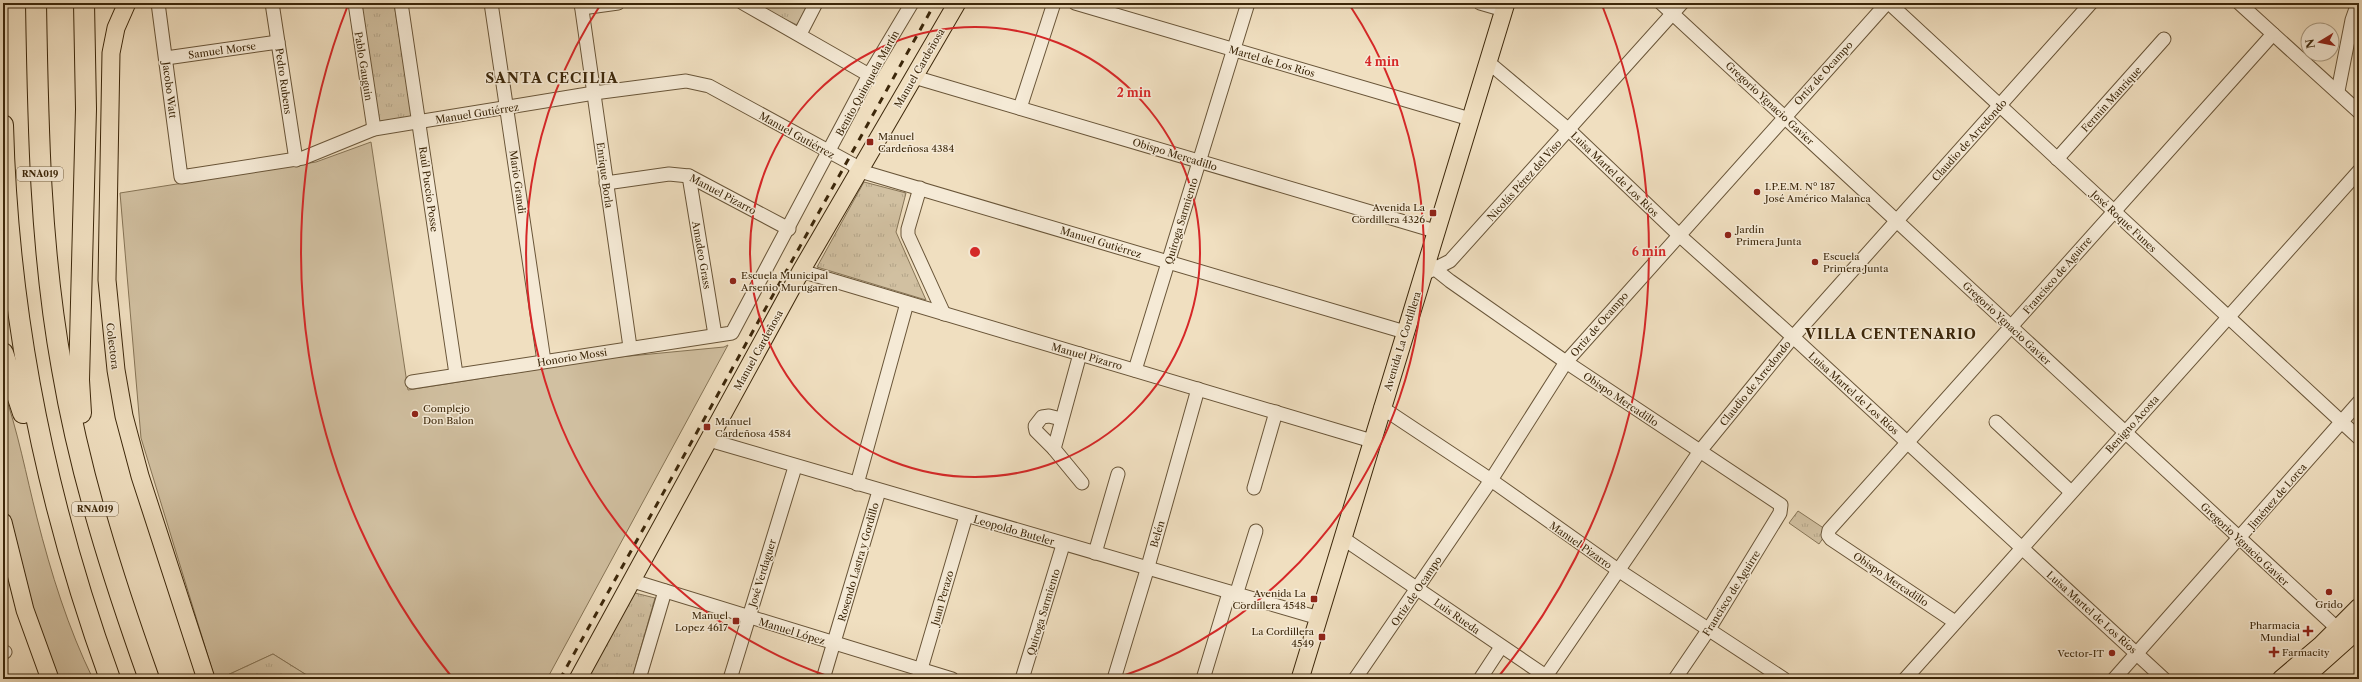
<svg xmlns="http://www.w3.org/2000/svg" width="2362" height="682" font-family="'Libre Caslon Text',serif">
<style>
.green{fill:#d1c0a1;stroke:#867456}
.park{fill:url(#park-tufts);stroke:#867456}
.lines{fill:none;stroke-linecap:round;stroke-linejoin:round}
.minor-casing{stroke:#695538;stroke-width:15}
.major-casing{stroke:#3c270a;stroke-width:19}
.highway-casing{stroke:#3c270a;stroke-width:22}
.minor{stroke:#f5ead6;stroke-width:13}
.major{stroke:#f0dfc0;stroke-width:17}
.highway{stroke:#f0dfc0;stroke-width:20}
.rail{stroke:#3c270a;stroke-width:3;stroke-dasharray:7 7;stroke-linecap:butt}
.ring{fill:none;stroke:#d62828;stroke-width:2}
.poi-dot{fill:#8f2418;stroke:#f5ead6;stroke-width:1.5}
.labels{text-anchor:middle;stroke-width:3;stroke-linejoin:round;paint-order:stroke}
.shield{fill:#f5ead6;stroke:#746247;stroke-width:1}
.shield-label{font-size:9px;font-weight:bold;fill:#3c270a}
.street-label{font-size:10px;fill:#3c270a;stroke:#f5ead6}
.poi-label{font-size:10px;fill:#3c270a;stroke:#f5ead6;text-anchor:start}
.district-label{font-size:14px;font-weight:bold;letter-spacing:1px;fill:#3c270a;stroke:#f5ead6}
.centre{fill:#d62828;stroke:#f5ead6;stroke-width:2}
.ring-label{font-size:12px;text-anchor:middle;font-weight:bold;fill:#d62828;stroke:#f5ead6;stroke-width:3;stroke-linejoin:round;paint-order:stroke}
</style>
<defs>
<pattern id="park-tufts" width="24" height="20" patternUnits="userSpaceOnUse"><rect width="24" height="20" fill="#d1c0a1"/><path d="M3 7l-1-3M5 7V3M7 7l1-3M15 17l-1-3M17 17v-4M19 17l1-3" fill="none" stroke="#b4a589"/></pattern>
</defs>
<rect width="100%" height="100%" fill="#f0dfc0"/>
<filter id="stains"><feTurbulence type="fractalNoise" baseFrequency=".005" numOctaves="4"/><feColorMatrix values="0 0 0 0 .2 0 0 0 0 .09 0 0 0 0 .02 0 0 0 .5 -.17"/></filter>
<radialGradient id="worn" r=".72"><stop offset=".6" stop-color="#630" stop-opacity="0"/><stop offset="1" stop-color="#630" stop-opacity=".3"/></radialGradient>
<g class="green">
<path d="M371 142 408 390 609 358 724 347 728 345 547 679H313L273 654 219 679H215L141 438 120 193 316 162Z"/>
<path d="M3 389C18 431 26 475 37 518 51 573 68 628 93 679H57L35 617 3 497Z"/>
</g>
<g class="park">
<path d="M359 3H394L412 117 376 122Z"/>
<path d="M760 3H809L797 25 760 7Z"/>
<path d="M864 182 906 193 896 232 926 300 817 267Z"/>
<path d="M1798 511 1828 531 1819 544 1789 523Z"/>
<path d="M635 593 655 598 632 679H587Z"/>
<path d="M273 654 313 679H219Z"/>
</g>
<g class="lines">
<g class="minor-casing">
<g id="minor">
<path d="M158 3 181 177 303 158 374 129 594 93 686 81 709 86 852 164 860 171 1405 332"/>
<path d="M272 3 296 160"/>
<path d="M355 3 374 129"/>
<path d="M401 3 456 374"/>
<path d="M491 3 544 361"/>
<path d="M581 3 630 347"/>
<path d="M743 3 869 75"/>
<path d="M1075 3 1470 119"/>
<path d="M1480 3 1504 10"/>
<path d="M1661 3 2338 629"/>
<path d="M1889 3 2359 438"/>
<path d="M2239 3 2359 112"/>
<path d="M582 8 618 3"/>
<path d="M800 34 816 3"/>
<path d="M166 58 278 42"/>
<path d="M1488 62 1569 130 1679 235 1793 337 2164 679"/>
<path d="M914 77 1435 231"/>
<path d="M2338 91 2352 20 2358 3"/>
<path d="M1020 108 1054 3"/>
<path d="M2057 159 2164 39"/>
<path d="M689 176 715 335"/>
<path d="M606 183 669 174 689 176 789 229"/>
<path d="M920 188 908 229V235L944 314"/>
<path d="M1427 258 1435 269 1450 281 1566 362 1781 505 1780 513 1709 629 1675 679"/>
<path d="M801 271 1372 441"/>
<path d="M1428 272 1450 261 1682 3"/>
<path d="M1080 354 1054 449 1082 483"/>
<path d="M1135 370 1248 3"/>
<path d="M412 382 732 333 869 75 912 3"/>
<path d="M1381 407 1491 480 1618 570 1784 679"/>
<path d="M1996 422 2071 492"/>
<path d="M709 440 1319 618"/>
<path d="M1054 449 1036 431 1035 426 1042 417 1049 416 1061 419"/>
<path d="M857 484 907 303"/>
<path d="M1254 488 1276 412"/>
<path d="M1344 539 1550 679"/>
<path d="M1095 553 1118 474"/>
<path d="M633 581 952 679"/>
<path d="M1236 595 1256 531"/>
<path d="M1955 622 1831 539 1828 535 1829 530 2273 34"/>
<path d="M3 653 5 652"/>
<path d="M639 679 665 591"/>
<path d="M730 679 795 467"/>
<path d="M823 679 879 491"/>
<path d="M918 679 966 516"/>
<path d="M1022 679 1063 545"/>
<path d="M1114 679 1147 570 1198 389"/>
<path d="M1203 679 1229 593"/>
<path d="M1355 679 1491 480 1566 362 1887 3"/>
<path d="M1480 679 1501 647"/>
<path d="M1544 679 1700 451 1793 337 2091 3"/>
<path d="M1905 679 2359 171"/>
<path d="M2114 679 2359 402"/>
</g>
</g>
<g class="major-casing">
<g id="major">
<path d="M127 3 116 28 111 53 107 280 116 370 124 416 140 476 206 679"/>
<path d="M3 522 25 610 50 679"/>
<path d="M578 679 801 271 957 3"/>
<path d="M1300 679 1506 3"/>
<path d="M2281 679 2321 645 2359 607"/>
<path d="M2303 679 2359 629"/>
</g>
</g>
<g class="highway-casing">
<g id="highway">
<path d="M36 3C38 125 40 248 62 369 80 475 113 578 149 679"/>
<path d="M3 125C8 315 45 500 110 679"/>
<path d="M3 353 23 413"/>
<path d="M81 413 79 380 86 109 84 3"/>
</g>
</g>
<use href="#minor" class="minor"/>
<use href="#major" class="major"/>
<use href="#highway" class="highway"/>
<path class="rail" d="M560 679 935 3"/>
</g>
<g class="ring">
<circle cx="975" cy="252" r="225"/>
<path d="M833 678A449 449 0 0 1 601 4M1349 4A449 449 0 0 1 1117 678"/>
<path d="M451 676A674 674 0 0 1 348 5M1602 5A674 674 0 0 1 1499 676"/>
</g>
<g class="poi-dot">
<rect x="866" y="138" width="8" height="8" rx="2"/>
<circle cx="1757" cy="192" r="4"/>
<rect x="1429" y="209" width="8" height="8" rx="2"/>
<circle cx="1728" cy="235" r="4"/>
<circle cx="1815" cy="262" r="4"/>
<circle cx="733" cy="281" r="4"/>
<circle cx="415" cy="414" r="4"/>
<rect x="703" y="423" width="8" height="8" rx="2"/>
<circle cx="2329" cy="592" r="4"/>
<rect x="1310" y="595" width="8" height="8" rx="2"/>
<rect x="732" y="617" width="8" height="8" rx="2"/>
<path d="M2306 625h4v4h4v4h-4v4h-4v-4h-4v-4h4z"/>
<rect x="1318" y="633" width="8" height="8" rx="2"/>
<path d="M2272 646h4v4h4v4h-4v4h-4v-4h-4v-4h4z"/>
<circle cx="2112" cy="653" r="4"/>
</g>
<g class="labels">
<g class="shield">
<rect x="17" y="167" width="46" height="14" rx="3"/>
<rect x="72" y="502" width="46" height="14" rx="3"/>
</g>
<g class="shield-label">
<text x="40" y="177">RNA019</text>
<text x="95" y="512">RNA019</text>
</g>
<g class="street-label">
<text transform="translate(222 50) rotate(-8)" y="4">Samuel Morse</text>
<text transform="translate(1272 61) rotate(16)" y="4">Martel de Los Ríos</text>
<text transform="translate(364 66) rotate(81)" y="4">Pablo Gauguin</text>
<text transform="translate(919 68) rotate(-60)" y="4">Manuel Cardeñosa</text>
<text transform="translate(1823 73) rotate(-48)" y="4">Ortiz de Ocampo</text>
<text transform="translate(284 81) rotate(82)" y="4">Pedro Rubens</text>
<text transform="translate(867 83) rotate(-61)" y="4">Benito Quinquela Martín</text>
<text transform="translate(170 90) rotate(83)" y="4">Jacobo Watt</text>
<text transform="translate(2111 99) rotate(-48)" y="4">Fermín Manrique</text>
<text transform="translate(1770 103) rotate(43)" y="4">Gregorio Ygnacio Gavier</text>
<text transform="translate(477 113) rotate(-9)" y="4">Manuel Gutiérrez</text>
<text transform="translate(797 135) rotate(29)" y="4">Manuel Gutiérrez</text>
<text transform="translate(1969 140) rotate(-48)" y="4">Claudio de Arredondo</text>
<text transform="translate(1175 154) rotate(17)" y="4">Obispo Mercadillo</text>
<text transform="translate(1615 174) rotate(44)" y="4">Luisa Martel de Los Ríos</text>
<text transform="translate(605 175) rotate(82)" y="4">Enrique Borla</text>
<text transform="translate(1524 180) rotate(-48)" y="4">Nicolás Pérez del Viso</text>
<text transform="translate(518 182) rotate(82)" y="4">Mario Grandi</text>
<text transform="translate(429 189) rotate(82)" y="4">Raúl Puccio Posse</text>
<text transform="translate(723 194) rotate(28)" y="4">Manuel Pizarro</text>
<text transform="translate(1181 221) rotate(-73)" y="4">Quiroga Sarmiento</text>
<text transform="translate(2124 221) rotate(43)" y="4">José Roque Funes</text>
<text transform="translate(1101 242) rotate(17)" y="4">Manuel Gutiérrez</text>
<text transform="translate(702 255) rotate(80)" y="4">Amadeo Grass</text>
<text transform="translate(2057 275) rotate(-49)" y="4">Francisco de Aguirre</text>
<text transform="translate(2007 323) rotate(43)" y="4">Gregorio Ygnacio Gavier</text>
<text transform="translate(1599 324) rotate(-49)" y="4">Ortiz de Ocampo</text>
<text transform="translate(1402 341) rotate(-73)" y="4">Avenida La Cordillera</text>
<text transform="translate(113 346) rotate(83)" y="4">Colectora</text>
<text transform="translate(758 350) rotate(-61)" y="4">Manuel Cardeñosa</text>
<text transform="translate(1087 356) rotate(16)" y="4">Manuel Pizarro</text>
<text transform="translate(572 357) rotate(-9)" y="4">Honorio Mossi</text>
<text transform="translate(1755 383) rotate(-51)" y="4">Claudio de Arredondo</text>
<text transform="translate(1854 393) rotate(42)" y="4">Luisa Martel de Los Ríos</text>
<text transform="translate(1621 399) rotate(34)" y="4">Obispo Mercadillo</text>
<text transform="translate(2132 424) rotate(-48)" y="4">Benigno Acosta</text>
<text transform="translate(2277 496) rotate(-49)" y="4">Jiménez de Lorca</text>
<text transform="translate(1014 530) rotate(16)" y="4">Leopoldo Buteler</text>
<text transform="translate(1157 534) rotate(-74)" y="4">Belén</text>
<text transform="translate(2245 544) rotate(43)" y="4">Gregorio Ygnacio Gavier</text>
<text transform="translate(1581 545) rotate(35)" y="4">Manuel Pizarro</text>
<text transform="translate(858 562) rotate(-74)" y="4">Rosendo Lastra y Gordillo</text>
<text transform="translate(762 573) rotate(-73)" y="4">José Verdaguer</text>
<text transform="translate(1891 579) rotate(34)" y="4">Obispo Mercadillo</text>
<text transform="translate(1416 591) rotate(-56)" y="4">Ortiz de Ocampo</text>
<text transform="translate(1731 593) rotate(-58)" y="4">Francisco de Aguirre</text>
<text transform="translate(942 598) rotate(-74)" y="4">Juan Perazo</text>
<text transform="translate(1043 612) rotate(-73)" y="4">Quiroga Sarmiento</text>
<text transform="translate(2092 612) rotate(42)" y="4">Luisa Martel de Los Ríos</text>
<text transform="translate(1457 616) rotate(35)" y="4">Luis Rueda</text>
<text transform="translate(792 631) rotate(17)" y="4">Manuel López</text>
</g>
<g class="poi-label">
<text x="878" y="140">Manuel<tspan x="878" dy="12">Cardeñosa 4384</tspan></text>
<text x="1765" y="190">I.P.E.M. Nº 187<tspan x="1765" dy="12">José Américo Malanca</tspan></text>
<text x="1425" y="211" text-anchor="end">Avenida La<tspan x="1425" dy="12">Cordillera 4326</tspan></text>
<text x="1736" y="233">Jardín<tspan x="1736" dy="12">Primera Junta</tspan></text>
<text x="1823" y="260">Escuela<tspan x="1823" dy="12">Primera Junta</tspan></text>
<text x="741" y="279">Escuela Municipal<tspan x="741" dy="12">Arsenio Murugarren</tspan></text>
<text x="423" y="412">Complejo<tspan x="423" dy="12">Don Balon</tspan></text>
<text x="715" y="425">Manuel<tspan x="715" dy="12">Cardeñosa 4584</tspan></text>
<text x="1306" y="597" text-anchor="end">Avenida La<tspan x="1306" dy="12">Cordillera 4548</tspan></text>
<text x="2329" y="608" text-anchor="middle">Grido</text>
<text x="728" y="619" text-anchor="end">Manuel<tspan x="728" dy="12">Lopez 4617</tspan></text>
<text x="2300" y="629" text-anchor="end">Pharmacia<tspan x="2300" dy="12">Mundial</tspan></text>
<text x="1314" y="635" text-anchor="end">La Cordillera<tspan x="1314" dy="12">4549</tspan></text>
<text x="2282" y="656">Farmacity</text>
<text x="2104" y="657" text-anchor="end">Vector-IT</text>
</g>
<g class="district-label">
<text x="552" y="83">SANTA CECILIA</text>
<text x="1891" y="339">VILLA CENTENARIO</text>
</g>
</g>
<circle cx="975" cy="252" r="6" class="centre"/>
<g class="ring-label">
<text x="1382" y="66">4 min</text>
<text x="1134" y="97">2 min</text>
<text x="1649" y="256">6 min</text>
</g>
<rect width="2362" height="682" fill="none" stroke="#f0dfc0" stroke-width="16"/>
<rect x="4" y="4" width="2354" height="674" fill="none" stroke="#3c270a" stroke-width="2"/>
<rect x="8" y="8" width="2346" height="666" fill="none" stroke="#3c270a"/>
<g transform="translate(2320 42) rotate(260)"><circle r="19" fill="#f5ead6" stroke="#ab9c84"/>
<path d="M0-3L7 15L0 10L-7 15Z" fill="#8f2418"/>
<text y="-6" font-size="11" font-weight="bold" text-anchor="middle" fill="#3c270a">N</text>
</g>
<rect width="100%" height="100%" filter="url(#stains)"/>
<rect width="100%" height="100%" fill="url(#worn)"/>
</svg>
